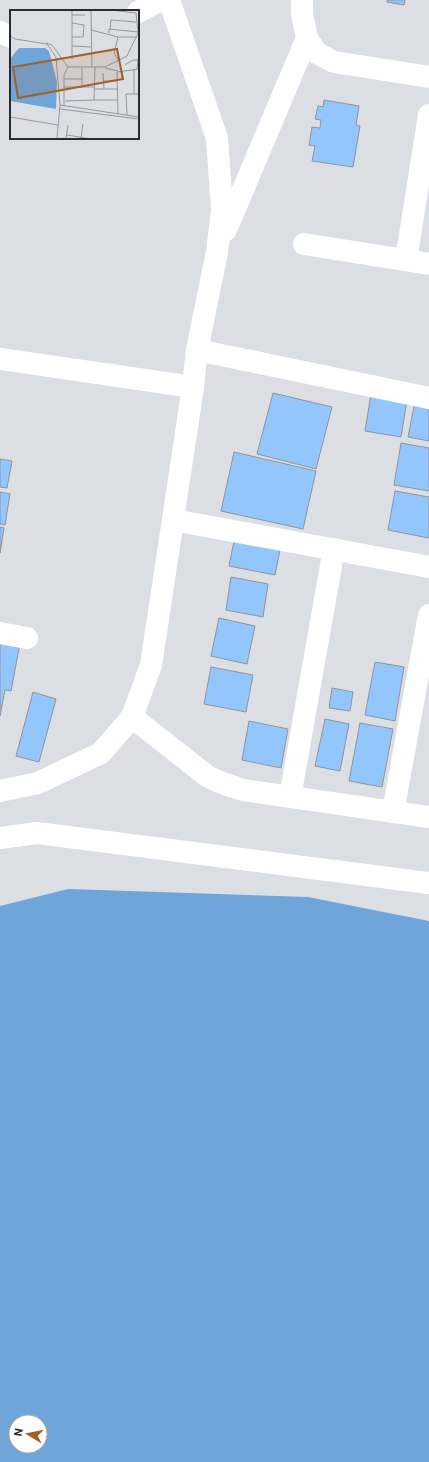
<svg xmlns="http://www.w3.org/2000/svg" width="429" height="1462" font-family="Roboto,sans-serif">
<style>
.water{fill:#6fa5d8;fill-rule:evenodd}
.building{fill:#93c6fd;stroke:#909498}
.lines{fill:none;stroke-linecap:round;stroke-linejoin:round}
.street{stroke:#fff;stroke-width:22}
.secondary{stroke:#fff;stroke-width:22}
.inset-road{fill:none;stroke:#94979b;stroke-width:1}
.view{fill:#a06129;fill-opacity:0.15;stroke:#a06129;stroke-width:2}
.inset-edge{fill:none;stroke:#292b2d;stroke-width:2}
</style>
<rect width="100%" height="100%" fill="#dbdfe4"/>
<path class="water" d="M68 889 308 897 429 921V1462H0V906ZM16 1422H40V1446H16Z"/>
<g class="building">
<path d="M387 0H405L404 5 387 2Z"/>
<path d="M324 100 359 106 356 125 360 126 353 167 312 161 315 146 309 145 312 127 320 128 321 120 315 119 318 106 323 107Z"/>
<path d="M273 393 332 407 316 469 257 454Z"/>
<path d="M371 394 407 400 401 437 365 431Z"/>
<path d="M415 401 429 404V441L408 437Z"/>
<path d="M401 443 429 448V491L394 485Z"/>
<path d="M234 452 316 471 303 529 221 511Z"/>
<path d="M0 459 12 461 7 488 0 487Z"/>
<path d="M395 491 429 497V538L388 530Z"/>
<path d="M0 492 10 494 5 525 0 524Z"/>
<path d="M0 527 4 528 0 553Z"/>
<path d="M235 536 281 545 275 575 229 566Z"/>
<path d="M231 577 268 584 263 617 226 610Z"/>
<path d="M219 618 255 626 247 664 211 656Z"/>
<path d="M3 640 20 643 11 691 5 690 0 716V645H2Z"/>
<path d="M375 662 404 667 395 721 365 715Z"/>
<path d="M211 667 253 675 246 712 204 704Z"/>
<path d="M332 688 353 692 350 711 329 708Z"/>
<path d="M33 692 56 699 39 762 16 756Z"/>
<path d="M325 719 349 724 340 771 315 766Z"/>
<path d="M249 721 288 729 281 768 242 760Z"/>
<path d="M360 723 393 729 382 787 349 781Z"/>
</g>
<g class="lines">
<g class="street">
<path d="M138 12 161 0"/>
<path d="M0 32 11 37"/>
<path d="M226 230 307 38"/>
<path d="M304 244 429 264"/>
<path d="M406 260 429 115"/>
<path d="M197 350 429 398"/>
<path d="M0 359 193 387"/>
<path d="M173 520 429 567"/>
<path d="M0 633 27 638"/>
<path d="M132 717 207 776C218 782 230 786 243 790L429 817"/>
<path d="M0 791 38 783 101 753 132 717 151 665 193 387 197 350 217 252 222 210 217 138 169 0"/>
<path d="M290 797 334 549"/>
<path d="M393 812 429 615"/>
</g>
<g class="secondary">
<path d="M302 0V14L307 38 317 53 334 62 429 77"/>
<path d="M0 838 37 833 429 883"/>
</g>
</g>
<g transform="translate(10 10)">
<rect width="129" height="129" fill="#dbdfe4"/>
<path d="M9 38H35L39 41 47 72 46 99 0 91V49Z" fill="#6fa5d8"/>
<path class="inset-road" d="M81 0 82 57M62 5H75M81 20 108 27H127M100 20 101 10 126 12M99 23V19L128 22 126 3 101 0M0 26 5 29 37 34 46 47 50 95 47 129M62 27H73L74 15 62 13M108 27 104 43 109 51M36 33 42 35 58 57H95L117 46 129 21M62 36 81 37M62 49V0M115 55 123 50H129M85 57 84 90H108M95 58 108 61M127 59 129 42M93 63 94 79M54 69H72M94 71H107M54 77H84M72 77V58M84 79H107M124 84V60M55 91 84 90M50 95 129 107M54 96V65L58 57M50 99 129 109M108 104 107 62 129 59M117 105 116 84H129M0 107 48 115M57 125 81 129M71 128 73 114M56 129 58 115"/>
<path class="view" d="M107 39 113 69 8 88 3 57Z"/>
<rect width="129" height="129" class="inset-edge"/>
</g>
<g transform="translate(28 1434) rotate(280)"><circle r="19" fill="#ffffff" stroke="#a9aaab"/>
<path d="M0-3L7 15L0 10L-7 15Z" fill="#a06129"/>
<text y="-6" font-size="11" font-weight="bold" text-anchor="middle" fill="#292b2d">N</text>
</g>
</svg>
